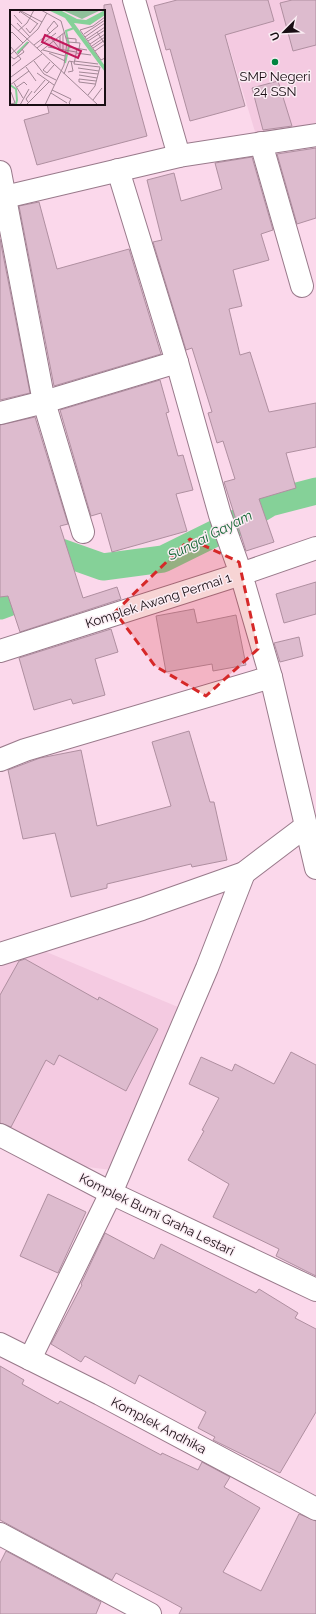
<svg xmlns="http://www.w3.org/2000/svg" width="316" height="1614" font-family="Raleway,sans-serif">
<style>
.built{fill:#f4cae1}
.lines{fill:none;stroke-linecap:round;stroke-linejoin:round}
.canal{stroke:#85d198;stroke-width:27}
.building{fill:#ddbbce;stroke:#af8fa0}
.minor-casing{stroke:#997a8b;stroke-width:24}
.tertiary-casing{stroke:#997a8b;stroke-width:24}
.minor{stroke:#fff;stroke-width:22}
.tertiary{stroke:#fff;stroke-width:22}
.marked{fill:#d62828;fill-opacity:0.2;stroke:#d62828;stroke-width:3;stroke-dasharray:8 5;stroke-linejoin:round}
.poi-dot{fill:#01843f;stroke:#fbedf4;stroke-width:1.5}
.labels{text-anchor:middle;stroke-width:3;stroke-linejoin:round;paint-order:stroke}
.poi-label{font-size:13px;fill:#190e14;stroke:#fbedf4}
.street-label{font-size:13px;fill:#190e14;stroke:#fbedf4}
.water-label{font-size:14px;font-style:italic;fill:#126633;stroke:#fbedf4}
.inset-river{fill:none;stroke:#85d198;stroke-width:2}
.inset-road{fill:none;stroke:#a18795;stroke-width:1}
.view{fill:#c2185b;fill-opacity:0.15;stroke:#c2185b;stroke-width:2}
.inset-edge{fill:none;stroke:#190e14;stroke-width:2}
</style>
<rect width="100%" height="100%" fill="#fbd8eb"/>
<g class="built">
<path d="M215 0H316V123L256 135Z"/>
<path d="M37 948 178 1007 111 1170 80 1166 0 1128V962Z"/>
</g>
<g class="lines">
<path class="canal" d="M0 606 8 603 21 557 41 545 103 567 163 559 240 521 270 503 316 491"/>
</g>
<g class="building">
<path d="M177 0H268L274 21 225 35 245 106 190 121 170 49 166 50 154 6Z"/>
<path d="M292 0H316V45L293 51 280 3Z"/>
<path d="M111 4 147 136 37 165 24 120 49 113 47 104H104V5Z"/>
<path d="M278 81 292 126 263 130 252 88Z"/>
<path d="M316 148V218L297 224 277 154Z"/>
<path d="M252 157 273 230 261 234 269 260 233 270 242 306 229 309 240 355 250 352 269 412 316 403V447L286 453 296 488 259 499 274 542 246 551 224 482 235 479 223 441 217 443 208 413 212 412 192 348 186 350 153 242 162 240 147 180 174 173 181 201 222 189 215 163Z"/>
<path d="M39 202 57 269 129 249 161 354 54 386 19 206Z"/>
<path d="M0 239 30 393 0 400Z"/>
<path d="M160 380 169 412 166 413 178 456 183 455 193 490 176 494 187 531 112 552 101 513 91 516 60 410Z"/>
<path d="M35 417 68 524 60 526 83 598 117 587 121 599 20 632 8 596 0 597V425Z"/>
<path d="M316 582V614L284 623 276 594Z"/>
<path d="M194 609 197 623 236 615 246 665 213 671 212 664 166 672 156 616Z"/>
<path d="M111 629 118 652 95 659 105 695 73 704 71 699 34 710 19 658Z"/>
<path d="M299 637 303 656 280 662 274 643Z"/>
<path d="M189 731 210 802H214L227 860 192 867 191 864 107 884V888L71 897 55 833 23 839 8 770 40 758 81 750 97 826 171 806 152 742Z"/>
<path d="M25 959 98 1000 99 997 158 1029 126 1091 59 1055 54 1065 46 1060 11 1127 0 1123V995L19 961Z"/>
<path d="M291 1052 316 1065V1276L276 1256 279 1249 213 1217 229 1184 188 1160 204 1131 202 1130 219 1098 189 1084 201 1057 232 1071 235 1064 274 1084Z"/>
<path d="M48 1194 86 1212 58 1273 20 1256Z"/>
<path d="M105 1233 154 1259 161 1244 256 1293 259 1289 298 1313 295 1318 316 1329V1412L280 1473 213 1440 215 1437 198 1428 206 1412 139 1375 135 1384 85 1356 81 1362 51 1344 82 1285 81 1284Z"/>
<path d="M0 1366 24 1380 22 1384 58 1404 60 1401 161 1455 162 1453 198 1470 202 1462 230 1477 224 1487 260 1508 223 1572 261 1591 299 1514 316 1521V1614H179L182 1608 162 1597 116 1573 112 1580 0 1520Z"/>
<path d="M6 1551 101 1602 96 1614H0V1563Z"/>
</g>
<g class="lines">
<g class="minor-casing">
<g id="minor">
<path d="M134 0 179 156"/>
<path d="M261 143 302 286"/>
<path d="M0 172 44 402 83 532"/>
<path d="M5 197 179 156 316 135"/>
<path d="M0 413 44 402 177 362"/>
<path d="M0 651 241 574 220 515 177 362 118 170"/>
<path d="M271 677 316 868"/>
<path d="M0 954 142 909 244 873 306 826"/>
<path d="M0 1344 100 1394 316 1509"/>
<path d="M30 1359 111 1193 207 968 244 873"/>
<path d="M0 1534 150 1614"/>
</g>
</g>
<g class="tertiary-casing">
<g id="tertiary">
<path d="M0 760 25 750 271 677 241 574 316 548"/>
<path d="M0 1135 111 1193 316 1290"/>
</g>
</g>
<use href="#minor" class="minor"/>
<use href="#tertiary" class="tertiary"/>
</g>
<path class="marked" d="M190 539 239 562 258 649 206 696 155 666 115 612Z"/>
<circle class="poi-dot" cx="275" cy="62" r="4"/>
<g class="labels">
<g class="poi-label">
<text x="275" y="81">SMP Negeri<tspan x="275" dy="15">24 SSN</tspan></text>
</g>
<g class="street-label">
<text transform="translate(158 600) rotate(-18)" y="5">Komplek Awang Permai 1</text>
<text transform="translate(157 1214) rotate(26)" y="5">Komplek Bumi Graha Lestari</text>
<text transform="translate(159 1425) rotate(28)" y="5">Komplek Andhika</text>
</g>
<g class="water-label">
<text transform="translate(210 535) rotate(-27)" y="5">Sungai Gayam</text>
</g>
</g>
<g transform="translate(10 10)">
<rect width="95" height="95" fill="#fbd8eb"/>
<path d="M52 0H91L72 9Z" fill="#8fc09a"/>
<path d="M38 0H50L67 9 76 10 95 0V5L80 15 64 13 95 56V62L55 8Z" fill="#85d198"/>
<path class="inset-river" d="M7 43 18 32M55 53 59 36 56 21 64 18M0 75 6 79 7 90 6 94 1 95"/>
<path class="inset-road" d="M8 0 28 14M31 0 51 11 57 32 54 55 35 95M9 3 11 1 32 12M4 5 12 14M95 7 83 16 70 20 91 50 95 48M0 13 88 95M7 13 20 27M16 18 20 23 28 13M8 21 17 13 24 0M87 22 95 34M0 24 2 22 13 33M74 24 95 10M75 27 95 13M41 28 49 38M56 28 66 29V33M77 29 95 17M78 31 95 20M58 32 70 33 69 39M80 34 95 24M24 35 37 25 40 23 43 20 48 16 44 11 37 20 40 23M0 36 11 49 2 56M82 36 95 27M38 37 66 42M59 37 77 40M27 38 46 23M83 38 95 30M50 39V26M67 39 64 54 90 57 85 76 78 85M33 40 55 46M53 40V24M31 41 55 22M85 41 95 34M39 43 55 51M66 43 81 45M8 44 19 32M0 45 28 19 37 3M0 46 4 49 14 42 12 39M24 51 34 64 46 70M64 51 88 54M40 52 33 60 37 63 44 55M16 57 26 71M68 58 89 61M58 62 63 61 61 51M69 62 88 64M27 63 44 75M54 64 59 51 64 52M69 65 87 68M1 67 32 44M4 73 13 88M85 74 69 72V69L86 71M0 75 19 61M7 77 14 72 17 75M42 80 61 89 59 93 61 95M24 83 35 70M41 83 57 93M83 90 92 78M18 92 16 89 22 81M0 94 5 93 1 82M10 95 19 79M16 95 39 72"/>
<path class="view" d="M35 25 71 41 68 48 32 32Z"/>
<rect width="95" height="95" class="inset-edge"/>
</g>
<g transform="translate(284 32) rotate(246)" stroke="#fbedf4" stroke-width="3" paint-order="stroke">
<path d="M0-3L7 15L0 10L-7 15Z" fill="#190e14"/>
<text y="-6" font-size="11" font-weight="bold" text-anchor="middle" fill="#190e14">U</text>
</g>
</svg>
